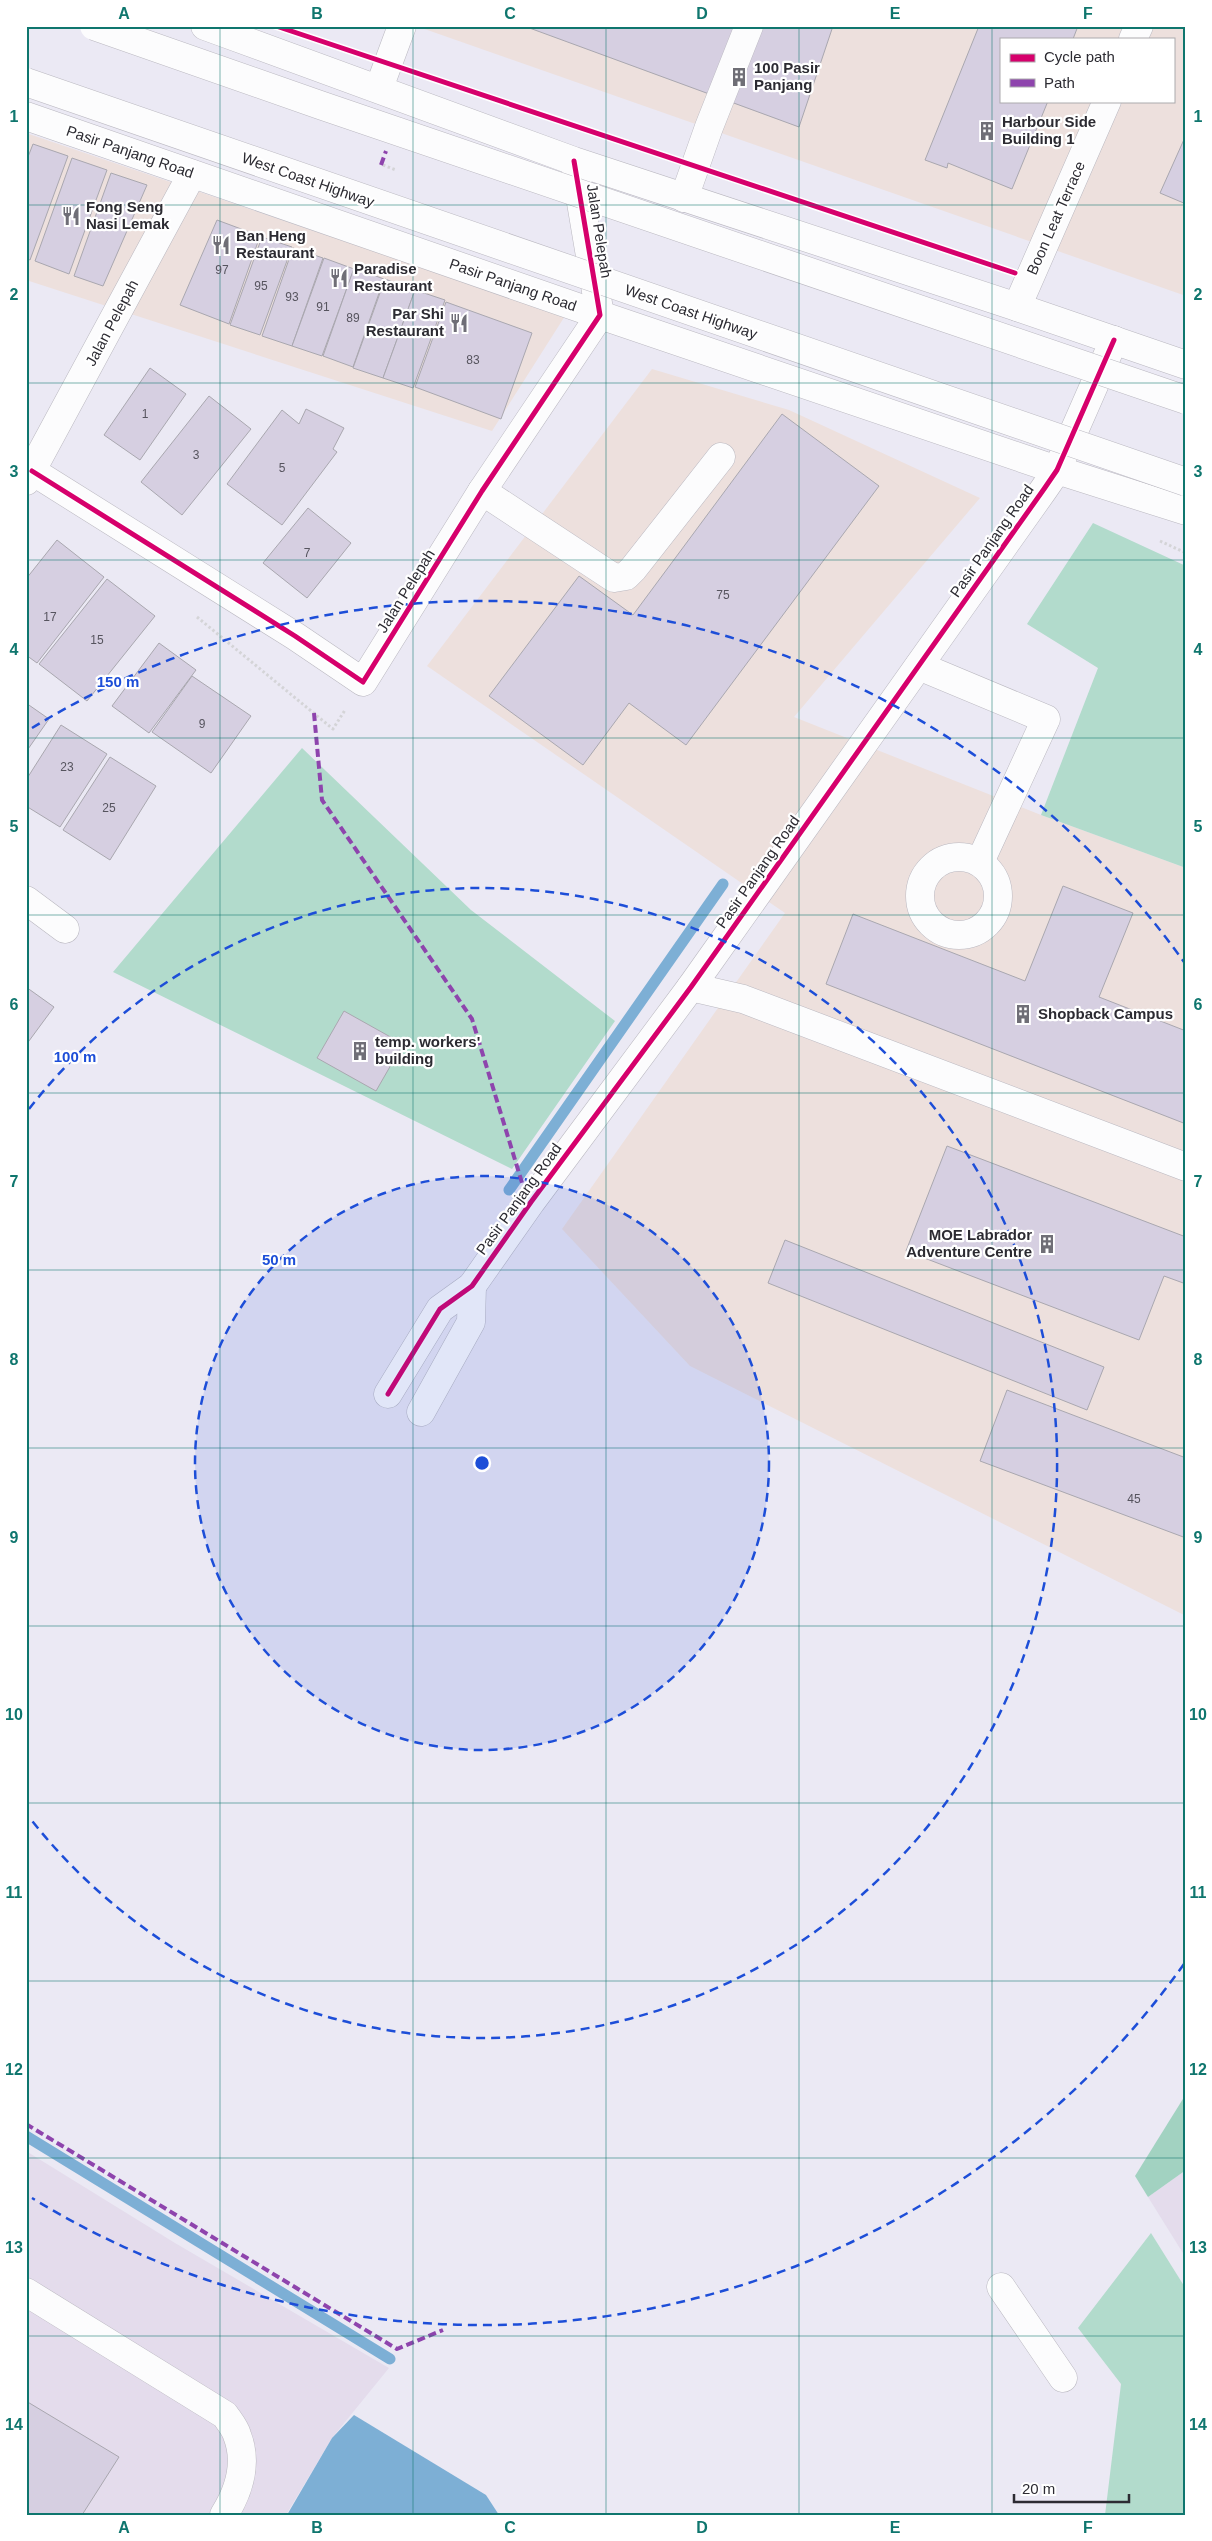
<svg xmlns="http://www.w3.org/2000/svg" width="1212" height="2541" font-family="Helvetica,sans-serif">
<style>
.commercial{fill:#ede0dd;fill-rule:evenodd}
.industrial{fill:#e4dcec}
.green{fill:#b2dbcc}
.forest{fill:#a2d2c1}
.water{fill:#7dafd5}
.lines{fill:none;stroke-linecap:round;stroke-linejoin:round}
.stream{stroke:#7dafd5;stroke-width:11}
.building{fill:#d6cfe1;stroke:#a9a7af}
.minor-casing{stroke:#bab8c0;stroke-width:29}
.major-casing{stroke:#bab8c0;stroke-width:29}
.path{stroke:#d4d4d7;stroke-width:3;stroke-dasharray:2.5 2.5;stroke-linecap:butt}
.minor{stroke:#fcfcfd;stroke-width:28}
.major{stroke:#fcfcfd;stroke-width:28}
.highway-bridge-casing{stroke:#bab8c0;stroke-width:29;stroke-linecap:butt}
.highway-bridge{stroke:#fcfcfd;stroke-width:28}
.quiet{stroke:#8e44ad;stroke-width:4;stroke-dasharray:8 4;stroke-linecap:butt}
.cycleway-casing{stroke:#fff;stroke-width:8}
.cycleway{stroke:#d6006c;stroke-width:5}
.grid{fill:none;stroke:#0f766e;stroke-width:1;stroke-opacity:0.55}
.ring{fill:none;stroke:#1d4ed8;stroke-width:2.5;stroke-dasharray:9 6}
.labels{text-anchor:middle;stroke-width:4.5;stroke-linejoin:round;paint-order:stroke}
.number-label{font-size:12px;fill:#56545e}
.poi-label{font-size:15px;font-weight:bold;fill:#2c2b32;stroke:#fff;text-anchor:start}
.street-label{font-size:15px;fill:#2c2b32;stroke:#fff}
.centre{fill:#1d4ed8;stroke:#fff;stroke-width:2.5}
.ring-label{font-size:15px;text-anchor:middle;font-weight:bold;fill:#1d4ed8;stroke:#fff;stroke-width:4.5;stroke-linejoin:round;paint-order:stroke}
.neatline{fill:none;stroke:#0f766e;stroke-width:2}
.grid-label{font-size:16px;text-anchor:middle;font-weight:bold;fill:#0f766e}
</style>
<rect width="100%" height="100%" fill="#ebe9f4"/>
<g class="commercial">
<path d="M416 26H1186V296ZM1001 39H1173V101H1001Z"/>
<path d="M26 133 565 316 492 431 26 280Z"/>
<path d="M652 369 789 410 980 498 794 717 1041 815 1186 868V1616L690 1366 562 1229 785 913 427 666Z"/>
</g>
<g class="industrial">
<path d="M26 2151 175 2243 389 2368 332 2438 286 2515H26Z"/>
<path d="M1186 2170V2258L1148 2197Z"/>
</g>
<g class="green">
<path d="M1093 523 1186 566V868L1041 815 1098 668 1027 624Z"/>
<path d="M302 748 471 910 615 1021 512 1169 113 972Z"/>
<path d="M1151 2233 1186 2289V2515H1105L1121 2384 1078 2328Z"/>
</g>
<path class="forest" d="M1186 2094V2170L1148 2197 1135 2176Z"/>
<path class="water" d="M354 2415 486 2495 499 2515H287L332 2438Z"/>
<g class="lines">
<g class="stream">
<path d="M509 1190 723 884"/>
<path d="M26 2136 390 2359"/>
</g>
</g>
<g class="building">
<path d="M524 26H833L799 127Z"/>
<path d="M979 26H1078L1073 39H1001V101H1048L1012 189 948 163 947 168 925 160Z"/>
<path d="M1186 135V204L1160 193Z"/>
<path d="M33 144 68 156 30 260 26 258V162Z"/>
<path d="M72 158 107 170 69 274 35 261Z"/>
<path d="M111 173 147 185 103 286 74 276Z"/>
<path d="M217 220 260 236 229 324 180 305Z"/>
<path d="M262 237 292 247 260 335 230 325Z"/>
<path d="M293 248 323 258 292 346 262 336Z"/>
<path d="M324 258 354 269 322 356 292 346Z"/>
<path d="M354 268 384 279 353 367 323 356Z"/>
<path d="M385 279 415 290 383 378 353 368Z"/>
<path d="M415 290 445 300 413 388 383 378Z"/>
<path d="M446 302 532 333 501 419 415 387Z"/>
<path d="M150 368 186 394 140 460 104 435Z"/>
<path d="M209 396 251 429 182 515 141 482Z"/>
<path d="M306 409 344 428 333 449 337 452 282 525 227 484 282 410 299 424Z"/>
<path d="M782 414 879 486 686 745 629 703 583 765 489 696 579 576 633 615Z"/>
<path d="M308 508 351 543 307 598 263 563Z"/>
<path d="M57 540 104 577 37 663 26 655V579Z"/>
<path d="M107 579 155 616 87 701 39 664Z"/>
<path d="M159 643 196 670 149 733 112 706Z"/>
<path d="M192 676 251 716 211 773 152 732Z"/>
<path d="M26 703 49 719 26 752Z"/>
<path d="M61 725 107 754 60 827 26 806V780Z"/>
<path d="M110 757 156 786 110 860 63 830Z"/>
<path d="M1063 886 1133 913 1099 997 1186 1031V1124L826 984 853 914 1025 981Z"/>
<path d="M26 987 54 1007 26 1045Z"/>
<path d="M344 1011 403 1044 376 1091 317 1058Z"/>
<path d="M947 1146 1186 1237V1284L1164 1276 1139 1340 906 1251Z"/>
<path d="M785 1240 1104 1367 1087 1410 768 1283Z"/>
<path d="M1007 1390 1186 1458V1538L980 1461Z"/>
<path d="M26 2401 119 2457 82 2515H26Z"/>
</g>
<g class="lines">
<g class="minor-casing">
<g id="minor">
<path d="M1133 39 1139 26"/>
<path d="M379 88 402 26"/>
<path d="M684 198 709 127 749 26"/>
<path d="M1017 307 1107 101"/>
<path d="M32 471 295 636 363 682 482 491 600 315 576 173"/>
<path d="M26 481 192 174"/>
<path d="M482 491 614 578 626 576 633 569 721 457"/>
<path d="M919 666 1046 719 980 862"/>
<circle cx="959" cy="896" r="39"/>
<path d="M26 900 65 929"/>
<path d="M691 987 743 999 1186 1167"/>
<path d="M388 1394 440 1309 472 1286 531 1202 691 987 1044 489 1057 470 1114 340"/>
<path d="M421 1412 471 1322 472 1286"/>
<path d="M1001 2287 1063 2378"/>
<path d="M26 2292 225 2415C229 2421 235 2428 237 2435 248 2463 239 2491 224 2515"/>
</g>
</g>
<g class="major-casing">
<g id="major">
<path d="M205 26 574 161 1017 307 1186 365"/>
<path d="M26 116 600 315 1057 470 1186 511"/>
</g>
</g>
<g class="path">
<path d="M383 165 396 170"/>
<path d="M1160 541 1186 553"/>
<path d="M197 617 333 729 345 710"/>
</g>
<use href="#minor" class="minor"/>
<use href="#major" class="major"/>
<g class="highway-bridge-casing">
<g id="highway-bridge">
<path d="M94 26 320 105 1186 400"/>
<path d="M26 82 1186 482"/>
</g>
</g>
<use href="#highway-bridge" class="highway-bridge"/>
<g class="quiet">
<path d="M381 165 386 151"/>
<path d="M314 713 322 800 472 1019 523 1186"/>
<path d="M26 2124 397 2349 443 2330"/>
</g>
<g class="cycleway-casing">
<g id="cycleway">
<path d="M276 26 1015 273"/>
<path d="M32 471 295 636 363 682 482 491 600 315 574 161"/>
<path d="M388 1394 440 1309 472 1286 531 1202 691 987 1044 489 1057 470 1114 340"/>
</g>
</g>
<use href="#cycleway" class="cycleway"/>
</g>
<path class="grid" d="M220 26V2515M413 26V2515M606 26V2515M799 26V2515M992 26V2515M26 205H1186M26 383H1186M26 560H1186M26 738H1186M26 915H1186M26 1093H1186M26 1270H1186M26 1448H1186M26 1626H1186M26 1803H1186M26 1981H1186M26 2158H1186M26 2336H1186"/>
<circle cx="482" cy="1463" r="287" fill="#1d4ed8" fill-opacity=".12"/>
<g class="ring">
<circle cx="482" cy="1463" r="287"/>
<path d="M29 1109A575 575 0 1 1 29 1817"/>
<path d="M1184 1964A862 862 0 0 1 32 2198M32 728A862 862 0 0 1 1184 962"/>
</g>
<defs>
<g id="building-bare" transform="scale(1.5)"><path d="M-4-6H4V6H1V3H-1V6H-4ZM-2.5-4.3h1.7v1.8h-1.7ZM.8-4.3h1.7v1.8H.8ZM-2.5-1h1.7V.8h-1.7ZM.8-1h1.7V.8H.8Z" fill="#6f6e76" stroke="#fff" stroke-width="2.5" paint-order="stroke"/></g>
<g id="restaurant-bare" transform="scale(1.5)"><path d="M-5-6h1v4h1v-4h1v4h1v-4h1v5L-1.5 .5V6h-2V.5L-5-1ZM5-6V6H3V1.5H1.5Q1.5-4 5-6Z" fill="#6f6e76" stroke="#fff" stroke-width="2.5" paint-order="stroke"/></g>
</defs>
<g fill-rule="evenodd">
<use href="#building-bare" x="739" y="77"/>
<use href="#building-bare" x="987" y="131"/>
<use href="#restaurant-bare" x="71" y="216"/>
<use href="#restaurant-bare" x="221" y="245"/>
<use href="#restaurant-bare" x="339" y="278"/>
<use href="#restaurant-bare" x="459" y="323"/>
<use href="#building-bare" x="1023" y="1014"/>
<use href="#building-bare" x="360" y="1051"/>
<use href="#building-bare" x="1047" y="1244"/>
</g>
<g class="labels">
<g class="number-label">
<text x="222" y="274">97</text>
<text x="261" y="290">95</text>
<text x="292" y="301">93</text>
<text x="323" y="311">91</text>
<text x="353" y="322">89</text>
<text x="473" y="364">83</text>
<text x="145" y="418">1</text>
<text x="196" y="459">3</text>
<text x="282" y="472">5</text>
<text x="307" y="557">7</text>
<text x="723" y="599">75</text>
<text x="50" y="621">17</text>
<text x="97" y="644">15</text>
<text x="202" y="728">9</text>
<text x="67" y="771">23</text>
<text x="109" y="812">25</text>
<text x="1134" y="1503">45</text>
</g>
<g class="poi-label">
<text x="754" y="73">100 Pasir<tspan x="754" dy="17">Panjang</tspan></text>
<text x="1002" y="127">Harbour Side<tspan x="1002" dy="17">Building 1</tspan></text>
<text x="86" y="212">Fong Seng<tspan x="86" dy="17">Nasi Lemak</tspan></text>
<text x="236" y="241">Ban Heng<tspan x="236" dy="17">Restaurant</tspan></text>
<text x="354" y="274">Paradise<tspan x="354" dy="17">Restaurant</tspan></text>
<text x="444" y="319" text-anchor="end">Par Shi<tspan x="444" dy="17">Restaurant</tspan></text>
<text x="1038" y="1019">Shopback Campus</text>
<text x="375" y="1047">temp. workers'<tspan x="375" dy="17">building</tspan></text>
<text x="1032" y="1240" text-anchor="end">MOE Labrador<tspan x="1032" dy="17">Adventure Centre</tspan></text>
</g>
<g class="street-label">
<text transform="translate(130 152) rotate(19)" y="5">Pasir Panjang Road</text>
<text transform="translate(308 180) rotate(19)" y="5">West Coast Highway</text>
<text transform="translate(1056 218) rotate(-66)" y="5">Boon Leat Terrace</text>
<text transform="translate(599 231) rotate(81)" y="5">Jalan Pelepah</text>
<text transform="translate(513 285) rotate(19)" y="5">Pasir Panjang Road</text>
<text transform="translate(691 312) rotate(19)" y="5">West Coast Highway</text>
<text transform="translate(112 323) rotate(-62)" y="5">Jalan Pelepah</text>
<text transform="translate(992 541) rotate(-55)" y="5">Pasir Panjang Road</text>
<text transform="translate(406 591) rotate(-58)" y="5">Jalan Pelepah</text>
<text transform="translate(758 872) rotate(-55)" y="5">Pasir Panjang Road</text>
<text transform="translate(519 1199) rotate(-54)" y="5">Pasir Panjang Road</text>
</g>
</g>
<circle cx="482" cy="1463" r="8" class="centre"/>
<g class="ring-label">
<text x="118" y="687">150 m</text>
<text x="75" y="1062">100 m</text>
<text x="279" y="1265">50 m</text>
</g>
<rect width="1212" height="2541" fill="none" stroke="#ffffff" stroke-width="55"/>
<rect x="1000" y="38" width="175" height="65" fill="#ffffff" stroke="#abaaad"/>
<rect x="1010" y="54" width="25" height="8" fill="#d6006c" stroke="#abaaad"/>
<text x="1044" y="62" font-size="15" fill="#2c2b32">Cycle path</text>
<rect x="1010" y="79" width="25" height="8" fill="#8e44ad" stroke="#abaaad"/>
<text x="1044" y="88" font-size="15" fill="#2c2b32">Path</text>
<path d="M1014 2494v8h115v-8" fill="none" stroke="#2c2b32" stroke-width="2.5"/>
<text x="1022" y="2494" font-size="15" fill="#2c2b32" stroke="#ffffff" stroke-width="4" paint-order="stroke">20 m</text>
<rect x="28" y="28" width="1156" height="2486" class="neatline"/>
<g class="grid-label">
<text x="124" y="19">A</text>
<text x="317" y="19">B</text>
<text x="510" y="19">C</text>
<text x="702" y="19">D</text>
<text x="895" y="19">E</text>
<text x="1088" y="19">F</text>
<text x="14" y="122">1</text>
<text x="1198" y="122">1</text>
<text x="14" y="300">2</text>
<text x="1198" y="300">2</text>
<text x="14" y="477">3</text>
<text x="1198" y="477">3</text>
<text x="14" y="655">4</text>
<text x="1198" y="655">4</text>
<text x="14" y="832">5</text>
<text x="1198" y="832">5</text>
<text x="14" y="1010">6</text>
<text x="1198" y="1010">6</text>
<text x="14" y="1187">7</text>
<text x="1198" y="1187">7</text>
<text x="14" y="1365">8</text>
<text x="1198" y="1365">8</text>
<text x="14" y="1543">9</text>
<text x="1198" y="1543">9</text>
<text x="14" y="1720">10</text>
<text x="1198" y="1720">10</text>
<text x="14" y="1898">11</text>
<text x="1198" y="1898">11</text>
<text x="14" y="2075">12</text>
<text x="1198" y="2075">12</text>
<text x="14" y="2253">13</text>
<text x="1198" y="2253">13</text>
<text x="14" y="2430">14</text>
<text x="1198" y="2430">14</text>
<text x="124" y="2533">A</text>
<text x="317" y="2533">B</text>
<text x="510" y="2533">C</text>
<text x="702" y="2533">D</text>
<text x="895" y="2533">E</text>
<text x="1088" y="2533">F</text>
</g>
</svg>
